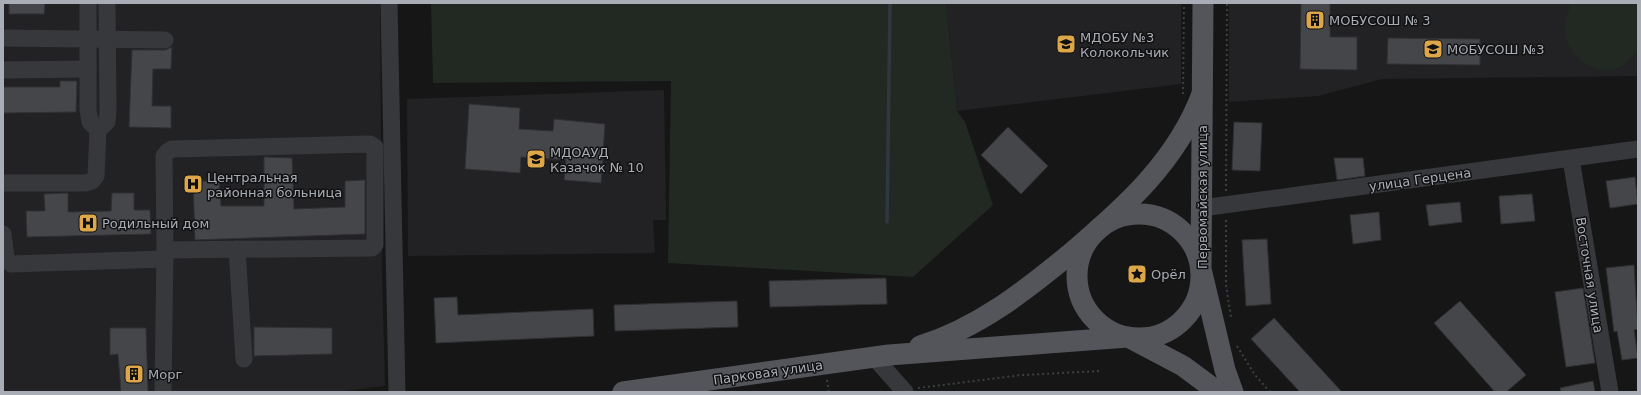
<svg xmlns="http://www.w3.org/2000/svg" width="1641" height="395" font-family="'DejaVu Sans',sans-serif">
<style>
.built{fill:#222224}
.green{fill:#222923}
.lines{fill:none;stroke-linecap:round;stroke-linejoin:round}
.stream{stroke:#30383f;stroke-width:3.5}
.building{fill:#45464a;stroke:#303033}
.path{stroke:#3d3f43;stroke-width:2;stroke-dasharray:2 3;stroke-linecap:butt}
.minor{stroke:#37383c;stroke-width:17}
.major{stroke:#53555a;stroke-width:21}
.labels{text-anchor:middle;stroke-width:3;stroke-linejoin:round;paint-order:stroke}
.poi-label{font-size:13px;fill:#a9adb6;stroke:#111112;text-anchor:start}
.street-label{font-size:13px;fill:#a9adb6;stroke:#111112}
</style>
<rect width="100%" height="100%" fill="#161617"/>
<g class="built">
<path d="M3 3H380L382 272 385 386 336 392H3Z"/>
<path d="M946 3H1181V84L957 111Z"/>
<path d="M1229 3H1638V76L1382 79 1318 96 1229 102Z"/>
<path d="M664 90 666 220H653L655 253 408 256 407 99Z"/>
</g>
<g class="green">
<path d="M431 3H946L957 111 965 122 993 205 913 277 668 263 671 81 433 83Z"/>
<path d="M1572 3H1638V49C1634 54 1630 59 1626 63 1602 83 1569 58 1565 33 1563 23 1568 11 1572 3Z"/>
</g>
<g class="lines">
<path class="stream" d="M887 222 890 3"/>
</g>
<g class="building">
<path d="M9 3H45L44 14H9Z"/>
<path d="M1301 3H1330V37H1357V70L1300 69Z"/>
<path d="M1388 38 1480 39V65L1387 64Z"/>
<path d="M172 47 171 69H153L152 106H171V128L129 127 132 50H165Z"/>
<path d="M60 81H77L76 112 3 113V87H60Z"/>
<path d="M469 104 520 108 519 129 553 131 554 119 605 124 601 183 564 180 566 160 521 157 520 173 465 169Z"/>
<path d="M1234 122 1262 123 1260 171 1232 170Z"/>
<path d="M1008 127 1048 166 1021 194 981 155Z"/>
<path d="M264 157 292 158 294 209 345 207V181L365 180V234L195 240 193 181H219L221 206H264Z"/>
<path d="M1334 158H1363L1365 176 1337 180Z"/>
<path d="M1635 177 1638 204 1610 208 1606 181Z"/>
<path d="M68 193V212L111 211 112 193H134V210H150L151 234 27 237 26 211H45L44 194Z"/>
<path d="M1532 194 1535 221 1501 224 1499 196Z"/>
<path d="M1460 202 1462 222 1429 226 1426 205Z"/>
<path d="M1379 212 1381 240 1353 244 1350 215Z"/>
<path d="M1267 239 1271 304 1246 306 1242 240Z"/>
<path d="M1634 265 1638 329 1634 330 1638 358 1622 360 1617 331 1614 332 1606 268Z"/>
<path d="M886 278 887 304 770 307 769 281Z"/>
<path d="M1583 288 1595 363 1566 367 1555 292Z"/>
<path d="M457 297 458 315 593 309 594 336 436 343 434 298Z"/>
<path d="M737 301 738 327 615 331 614 305Z"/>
<path d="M1460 301 1526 375 1506 392H1495L1434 323Z"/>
<path d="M1274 318 1342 392H1300L1251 339Z"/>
<path d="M254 327 332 328V354L254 356Z"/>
<path d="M110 328H146L148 392H121L118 354 110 355Z"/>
<path d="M1593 381 1595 392H1561L1560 388Z"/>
</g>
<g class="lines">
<g class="path">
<path d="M1183 94 1184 3"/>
<path d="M1226 191 1227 3"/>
<path d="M1226 220V285L1231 317"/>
<path d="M1237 346 1255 375 1270 392"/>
<path d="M827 380 829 392"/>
<path d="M918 388 1022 375 1101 371"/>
</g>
<g class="minor">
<path d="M389 3 397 392"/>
<path d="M3 38 165 40"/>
<path d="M3 70 88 69"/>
<path d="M98 130 107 122 108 110 107 3"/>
<path d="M1571 159 1610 392"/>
<path d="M3 183H86L92 181 96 176 98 130 90 122 88 110V3"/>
<path d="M1202 208 1638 149"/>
<path d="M3 234 6 258 11 264 165 259"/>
<path d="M237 249 244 359"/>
<path d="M874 357 905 392"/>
<path d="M163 392 165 250 164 156 167 152 172 149 370 144 375 147V245L372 248 165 250"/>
</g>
<g class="major">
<path d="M1203 3 1201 269 1225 370 1233 392"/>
<circle cx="1139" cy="276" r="62"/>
<path d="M920 346C978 328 1025 291 1071 253 1124 208 1177 161 1202 94"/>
<path d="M623 392 889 355 1128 337 1183 366 1218 392"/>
</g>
</g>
<defs>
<g id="building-square" transform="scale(1)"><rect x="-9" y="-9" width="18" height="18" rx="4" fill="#dca649" stroke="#111112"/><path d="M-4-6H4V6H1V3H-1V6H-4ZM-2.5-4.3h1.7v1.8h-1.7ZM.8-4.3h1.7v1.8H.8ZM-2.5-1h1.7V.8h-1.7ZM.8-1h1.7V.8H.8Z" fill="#111"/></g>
<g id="school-square" transform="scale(1)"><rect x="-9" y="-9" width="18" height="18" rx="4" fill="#dca649" stroke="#111112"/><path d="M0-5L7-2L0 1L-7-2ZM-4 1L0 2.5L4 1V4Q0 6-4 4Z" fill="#111"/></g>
<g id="hospital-square" transform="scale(1)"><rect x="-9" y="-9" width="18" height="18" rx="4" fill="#dca649" stroke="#111112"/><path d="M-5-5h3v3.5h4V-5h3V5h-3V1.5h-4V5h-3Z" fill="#111"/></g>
<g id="sight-square" transform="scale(1)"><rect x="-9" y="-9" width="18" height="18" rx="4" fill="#dca649" stroke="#111112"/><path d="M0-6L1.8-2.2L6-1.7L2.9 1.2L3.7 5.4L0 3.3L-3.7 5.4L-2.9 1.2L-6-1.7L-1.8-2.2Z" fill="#111"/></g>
</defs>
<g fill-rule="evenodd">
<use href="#building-square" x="1315" y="20"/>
<use href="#school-square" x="1066" y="44"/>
<use href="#school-square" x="1433" y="49"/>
<use href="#school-square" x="536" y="159"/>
<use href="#hospital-square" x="193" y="184"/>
<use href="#hospital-square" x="88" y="223"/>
<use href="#sight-square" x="1137" y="274"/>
<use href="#building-square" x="134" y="374"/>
</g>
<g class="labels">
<g class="poi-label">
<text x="1329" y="25">МОБУСОШ № 3</text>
<text x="1080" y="42">МДОБУ №3<tspan x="1080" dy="15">Колокольчик</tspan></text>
<text x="1447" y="54">МОБУСОШ №3</text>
<text x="550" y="157">МДОАУД<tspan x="550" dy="15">Казачок № 10</tspan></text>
<text x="207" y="182">Центральная<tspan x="207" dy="15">районная больница</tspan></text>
<text x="102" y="228">Родильный дом</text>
<text x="1151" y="279">Орёл</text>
<text x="148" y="379">Морг</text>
</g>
<g class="street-label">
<text transform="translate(1420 179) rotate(-8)" y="5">улица Герцена</text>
<text transform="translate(1202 197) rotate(-90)" y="5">Первомайская улица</text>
<text transform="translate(1590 275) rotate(81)" y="5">Восточная улица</text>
<text transform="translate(768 372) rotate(-8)" y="5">Парковая улица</text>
</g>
</g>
<rect width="1641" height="395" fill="none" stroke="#a9adb6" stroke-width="8"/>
</svg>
